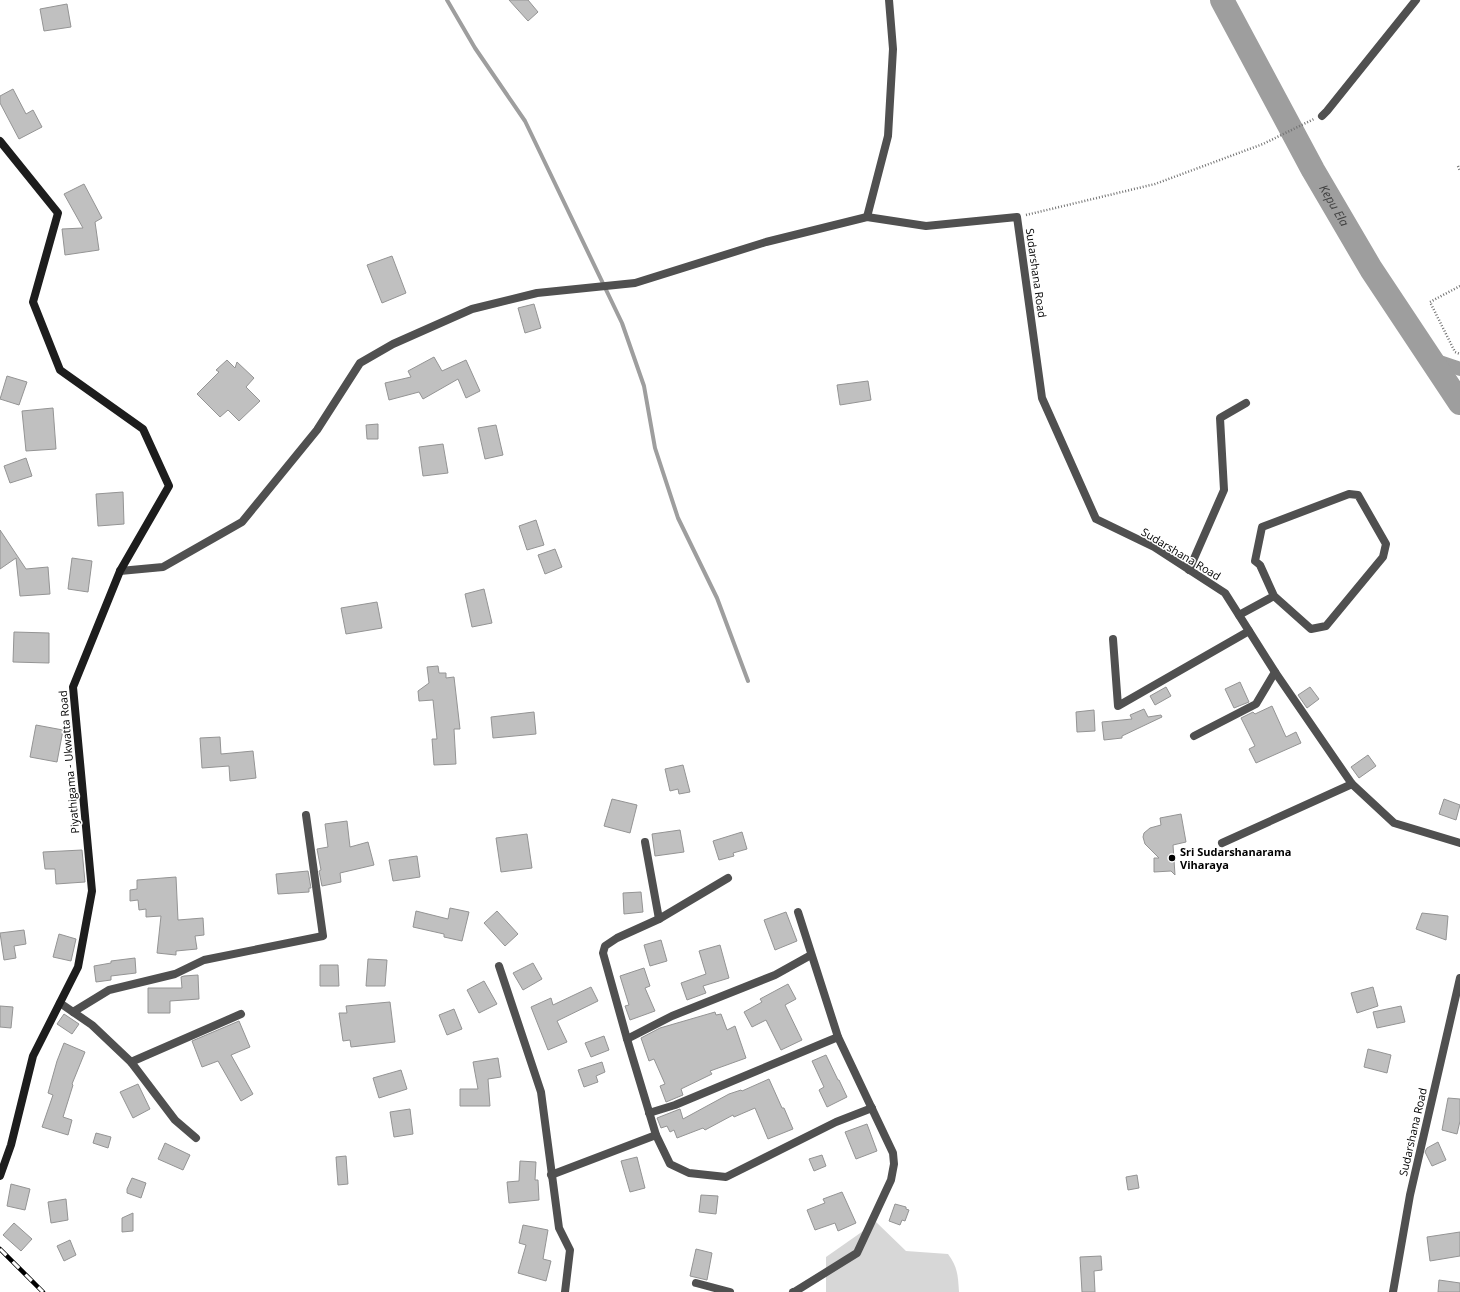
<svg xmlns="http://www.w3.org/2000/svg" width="1460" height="1292" font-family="'Open Sans',sans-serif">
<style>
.green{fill:#d7d7d7}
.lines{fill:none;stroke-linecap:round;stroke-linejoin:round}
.stream{stroke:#9e9e9e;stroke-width:4}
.canal{stroke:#9e9e9e;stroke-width:14}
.river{stroke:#9e9e9e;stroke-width:24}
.building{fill:#c0c0c0;stroke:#949494}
.path{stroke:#727272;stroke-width:2.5;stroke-dasharray:1 2;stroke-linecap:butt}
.street{stroke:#505050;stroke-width:8}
.secondary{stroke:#1d1d1d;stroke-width:8}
.rail-casing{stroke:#000;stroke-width:4.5}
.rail{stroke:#fff;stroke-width:3;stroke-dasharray:9;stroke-linecap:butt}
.poi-dot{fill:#000;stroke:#fff;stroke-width:1.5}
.labels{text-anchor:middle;stroke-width:3;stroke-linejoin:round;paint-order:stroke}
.street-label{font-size:11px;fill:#000;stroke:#fff}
.poi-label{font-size:11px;font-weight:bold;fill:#000;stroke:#fff;text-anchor:start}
.water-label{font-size:12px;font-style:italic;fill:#3f3f3f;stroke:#fff}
</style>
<rect width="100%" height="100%" fill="#fff"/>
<path class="green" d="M876 1222 906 1251 948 1254C958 1267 958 1277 959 1292H826V1257Z"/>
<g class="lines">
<path class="stream" d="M447 0 475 48 525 121 622 323 644 386 655 448 678 518 717 598 748 681"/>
<path class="canal" d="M1431 359 1460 369"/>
<path class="river" id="s1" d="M1222 0 1313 170 1371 269 1460 403"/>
</g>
<g class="building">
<path d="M509 0H528L538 12 528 21Z"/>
<path d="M67 4 71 27 44 31 40 9Z"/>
<path d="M13 89 26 114 33 110 42 127 19 139 0 103V96Z"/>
<path d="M84 184 102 218 95 222 99 250 65 255 62 229 83 228 64 194Z"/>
<path d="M392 256 406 293 382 303 367 265Z"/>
<path d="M534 304 541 328 525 333 518 308Z"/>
<path d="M434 357 442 371 466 360 480 391 466 398 458 379 423 399 419 392 389 400 385 383 411 377 408 371Z"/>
<path d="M227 360 235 368 237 362 254 378 246 387 260 401 239 421 228 410 220 417 197 394 219 372 216 370Z"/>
<path d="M7 376 27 382 19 405 0 399Z"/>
<path d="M868 381 871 400 840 405 837 385Z"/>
<path d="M53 408 56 449 26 451 22 411Z"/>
<path d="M378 424V439H367L366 425Z"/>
<path d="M496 425 503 455 485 459 478 428Z"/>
<path d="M443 444 448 473 423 476 419 447Z"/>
<path d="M26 458 32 476 10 483 4 466Z"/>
<path d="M123 492 124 524 98 526 96 494Z"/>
<path d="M536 520 544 545 527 550 519 526Z"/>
<path d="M0 530 26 569 48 567 50 594 20 596 16 558 0 569Z"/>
<path d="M555 549 562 567 545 574 538 555Z"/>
<path d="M72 558 92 561 88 592 68 589Z"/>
<path d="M484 589 492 623 472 627 465 594Z"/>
<path d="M377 602 382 628 346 634 341 608Z"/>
<path d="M14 632 49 633V663L13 662Z"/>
<path d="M438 666 439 673H446V678L454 677 460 729H454L456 764 434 765 432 739H437L433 700 419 701 418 691 429 683 427 667Z"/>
<path d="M1240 682 1249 702 1234 708 1225 689Z"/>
<path d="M1166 687 1171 696 1155 705 1150 696Z"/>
<path d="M1310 687 1319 699 1307 708 1298 695Z"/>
<path d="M1272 706 1286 737 1296 732 1301 743 1256 763 1249 749 1255 746 1241 718 1253 712 1255 714Z"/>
<path d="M1144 709 1148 717 1161 715 1162 717 1122 736V738L1104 740 1102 722 1132 719 1130 715Z"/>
<path d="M1094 710 1095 731 1077 732 1076 712Z"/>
<path d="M534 712 536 734 493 738 491 717Z"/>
<path d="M36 725 63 730 57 762 30 757Z"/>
<path d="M220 737 221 754 253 751 256 778 230 781 229 766 202 768 200 738Z"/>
<path d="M1368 755 1376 766 1359 778 1351 767Z"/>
<path d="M683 765 690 792 679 794 678 789 670 791 665 769Z"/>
<path d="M612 799 637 805 630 833 604 826Z"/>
<path d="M1444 799 1460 805 1456 820 1439 814Z"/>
<path d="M1181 814 1186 842 1173 845 1175 875 1171 871 1154 872V858H1159L1145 844 1143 837 1144 833 1150 828 1161 825 1160 818Z"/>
<path d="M347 821 350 847 368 842 374 865 340 873 341 882 322 886 319 871 321 870 317 849 328 847 325 824Z"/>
<path d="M680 830 684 852 655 856 652 834Z"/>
<path d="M742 832 747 849 733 853 734 856 719 860 713 841Z"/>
<path d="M527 834 532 868 501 872 496 838Z"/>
<path d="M82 850 85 882 56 884 55 869H45L43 852Z"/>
<path d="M417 856 420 877 393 881 389 860Z"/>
<path d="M308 871 311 888H309V892L278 894 276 874Z"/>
<path d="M176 877 178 920 203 918 204 935 195 936 197 949 176 951V955L157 953 161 916 146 917V909L139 910 138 900 130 901V890L137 889V880Z"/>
<path d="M641 892 643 912 624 914 623 893Z"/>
<path d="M450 908 469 912 462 941 444 937V934L413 927 416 911 448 919Z"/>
<path d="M497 911 518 934 505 946 484 923Z"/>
<path d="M786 912 797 941 775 950 764 920Z"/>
<path d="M1422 913 1448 916 1446 940 1416 929Z"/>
<path d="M24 930 26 944 14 946 16 958 4 960 0 933Z"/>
<path d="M59 934 76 939 71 961 53 957Z"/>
<path d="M661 940 667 961 650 966 644 945Z"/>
<path d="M720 945 729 978 703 986 706 993 687 1000 681 983 706 974 699 951Z"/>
<path d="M135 958 136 973 111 976V980L96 982 94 966 111 963V961Z"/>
<path d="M368 959 387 960 385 986H366Z"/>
<path d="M533 963 542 979 523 990 513 973Z"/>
<path d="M320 965H338L339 986H320Z"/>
<path d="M644 968 650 986 645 988 655 1011 630 1020 625 1006 629 1005 620 976Z"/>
<path d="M198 975 199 999 170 1001V1013H148V988H182L181 977 184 976Z"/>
<path d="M484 981 497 1004 479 1013 467 990Z"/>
<path d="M788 984 796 999 785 1005 802 1040 781 1050 766 1020 752 1027 744 1012 762 1002 760 999Z"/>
<path d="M591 987 598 1001 557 1021 567 1042 548 1050 531 1007 551 998 553 1005Z"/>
<path d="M1373 987 1378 1006 1357 1013 1351 993Z"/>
<path d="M390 1002 395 1042 351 1047 350 1040 343 1041 339 1013H347L346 1006Z"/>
<path d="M0 1006 13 1007 11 1028 0 1027Z"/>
<path d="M1401 1006 1405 1022 1377 1028 1373 1012Z"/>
<path d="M454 1009 462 1029 447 1035 439 1015Z"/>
<path d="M715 1012 716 1015 721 1014 727 1030 735 1026 746 1058 710 1071 712 1074 681 1089 683 1095 666 1102 660 1086 665 1084 654 1059 649 1061 641 1038 660 1028Z"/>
<path d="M64 1014 79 1024 72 1034 57 1024Z"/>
<path d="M239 1021 250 1047 231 1055 253 1094 241 1101 218 1061 202 1067 192 1041Z"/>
<path d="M604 1036 609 1050 591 1057 585 1043Z"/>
<path d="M64 1043 85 1052 72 1084 73 1085 63 1117 72 1120 68 1135 42 1127 53 1095 48 1093 57 1061Z"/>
<path d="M1368 1049 1391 1055 1387 1073 1364 1067Z"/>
<path d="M826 1055 838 1080H839L847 1097 827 1107 819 1090 824 1087 812 1061Z"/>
<path d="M498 1058 501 1077 488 1079 490 1106H460V1089H478L473 1062Z"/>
<path d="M602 1062 605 1072 596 1076 598 1082 584 1087 578 1070Z"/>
<path d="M401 1070 407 1089 379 1098 373 1078Z"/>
<path d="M769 1079 782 1108H784L793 1129 768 1139 755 1108 734 1117 733 1115 705 1130 703 1128 677 1138 674 1130 670 1132 667 1126 661 1128 657 1118 680 1109 683 1119 729 1094 741 1090 742 1091Z"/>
<path d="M138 1084 150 1109 133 1118 120 1092Z"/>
<path d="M1448 1098 1460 1099V1121L1457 1134 1442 1130Z"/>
<path d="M410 1109 413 1134 394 1137 390 1112Z"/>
<path d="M867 1124 877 1151 856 1159 845 1132Z"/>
<path d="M96 1133 111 1137 108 1148 93 1143Z"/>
<path d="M1438 1142 1446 1160 1432 1166 1425 1152 1427 1148Z"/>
<path d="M165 1143 190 1155 183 1170 158 1159Z"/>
<path d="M822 1155 826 1166 814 1171 809 1159Z"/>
<path d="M346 1156 348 1184 338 1185 336 1157Z"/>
<path d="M637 1157 645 1188 630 1192 621 1161Z"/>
<path d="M520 1161 536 1162 535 1180H538L539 1200 509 1203 507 1182 519 1181Z"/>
<path d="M1137 1175 1139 1188 1128 1190 1126 1177Z"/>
<path d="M132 1178 146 1183 141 1198 127 1193V1189Z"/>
<path d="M11 1184 30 1189 25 1210 7 1206Z"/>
<path d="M842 1192 856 1223 838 1231 835 1223 815 1230 807 1210 825 1203 823 1199Z"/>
<path d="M701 1195 718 1196 716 1214 699 1212Z"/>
<path d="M66 1199 68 1220 51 1223 48 1202Z"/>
<path d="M895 1204 906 1207V1209L909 1210 905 1221 902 1220 900 1225 889 1221Z"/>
<path d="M133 1213V1231L122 1232V1218Z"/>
<path d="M14 1223 32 1239 21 1251 3 1235Z"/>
<path d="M523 1225 548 1230 543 1259 551 1261 546 1281 518 1273 526 1245 519 1243Z"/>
<path d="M1460 1232V1256L1430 1261 1427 1237Z"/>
<path d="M70 1240 76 1255 64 1261 57 1246Z"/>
<path d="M696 1249 712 1253 707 1280 690 1276Z"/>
<path d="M1101 1256 1102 1270 1094 1271 1095 1292H1082L1080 1257Z"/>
<path d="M1439 1280 1460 1283V1292H1438Z"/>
</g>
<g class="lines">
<g class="path">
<path d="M1458 166 1460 171"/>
<path d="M1026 215 1155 184 1263 144 1314 119"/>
<path d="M1460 286 1430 302 1455 352 1460 354"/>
</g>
<g class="street">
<path d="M1322 116 1327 111 1416 0"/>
<path d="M867 217 888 136 893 49 889 0"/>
<path d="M1189 570 1224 490 1220 418 1246 403"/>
<path d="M120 571 163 567 242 522 317 430 360 363 393 344 472 309 537 293 635 283 766 242 867 217 926 226 1017 217 1042 398 1096 519 1154 547 1225 593 1275 672 1352 784 1394 823 1460 843"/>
<path d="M1239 615 1274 596 1260 565 1255 561 1262 527 1349 494 1358 495 1386 544 1383 557 1326 626 1311 629 1274 596"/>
<path d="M1113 639 1118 706 1249 631"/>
<path d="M1194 736 1256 704 1275 672"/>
<path d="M645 842 659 919"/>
<path d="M1222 843 1352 784"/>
<path d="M728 878 659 919 617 938 605 946 603 953 627 1039 656 1135 670 1164 689 1173 726 1177 836 1122 872 1108"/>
<path d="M499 966 541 1092 559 1228 570 1250 565 1292"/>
<path d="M60 1003 92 1025 131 1062 175 1120 196 1138"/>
<path d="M73 1012 109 990 175 974 204 960 323 936 306 815"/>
<path d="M627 1039 672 1016 775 975 811 955"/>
<path d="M131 1062 241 1014"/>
<path d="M649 1113 675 1105 838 1037"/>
<path d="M551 1175 656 1135"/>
<path d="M696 1283 730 1292"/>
<path d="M793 1292 796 1291 857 1253 891 1180 894 1164 893 1153 838 1037 798 912"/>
<path d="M1393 1292 1410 1195 1460 978"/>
</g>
<path class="secondary" d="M0 141 58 213 33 302 60 370 143 429 169 486 120 571 73 687 92 891 78 967 33 1056 11 1145 0 1176"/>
<g class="rail-casing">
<path id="rail" d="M0 1249 43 1292"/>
</g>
<use href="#rail" class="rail"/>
</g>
<circle class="poi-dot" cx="1172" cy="858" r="4"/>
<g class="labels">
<g class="street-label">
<text transform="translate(1036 273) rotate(82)" y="4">Sudarshana Road</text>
<text transform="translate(1181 554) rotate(31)" y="4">Sudarshana Road</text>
<text transform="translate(69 762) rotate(-95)" y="4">Piyathigama - Ukwatta Road</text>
<text transform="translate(1413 1132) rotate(-77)" y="4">Sudarshana Road</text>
</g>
<g class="poi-label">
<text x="1180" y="856">Sri Sudarshanarama<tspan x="1180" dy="13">Viharaya</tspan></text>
</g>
<g class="water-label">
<text dy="4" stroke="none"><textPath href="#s1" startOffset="234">Kepu Ela</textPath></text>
</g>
</g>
</svg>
